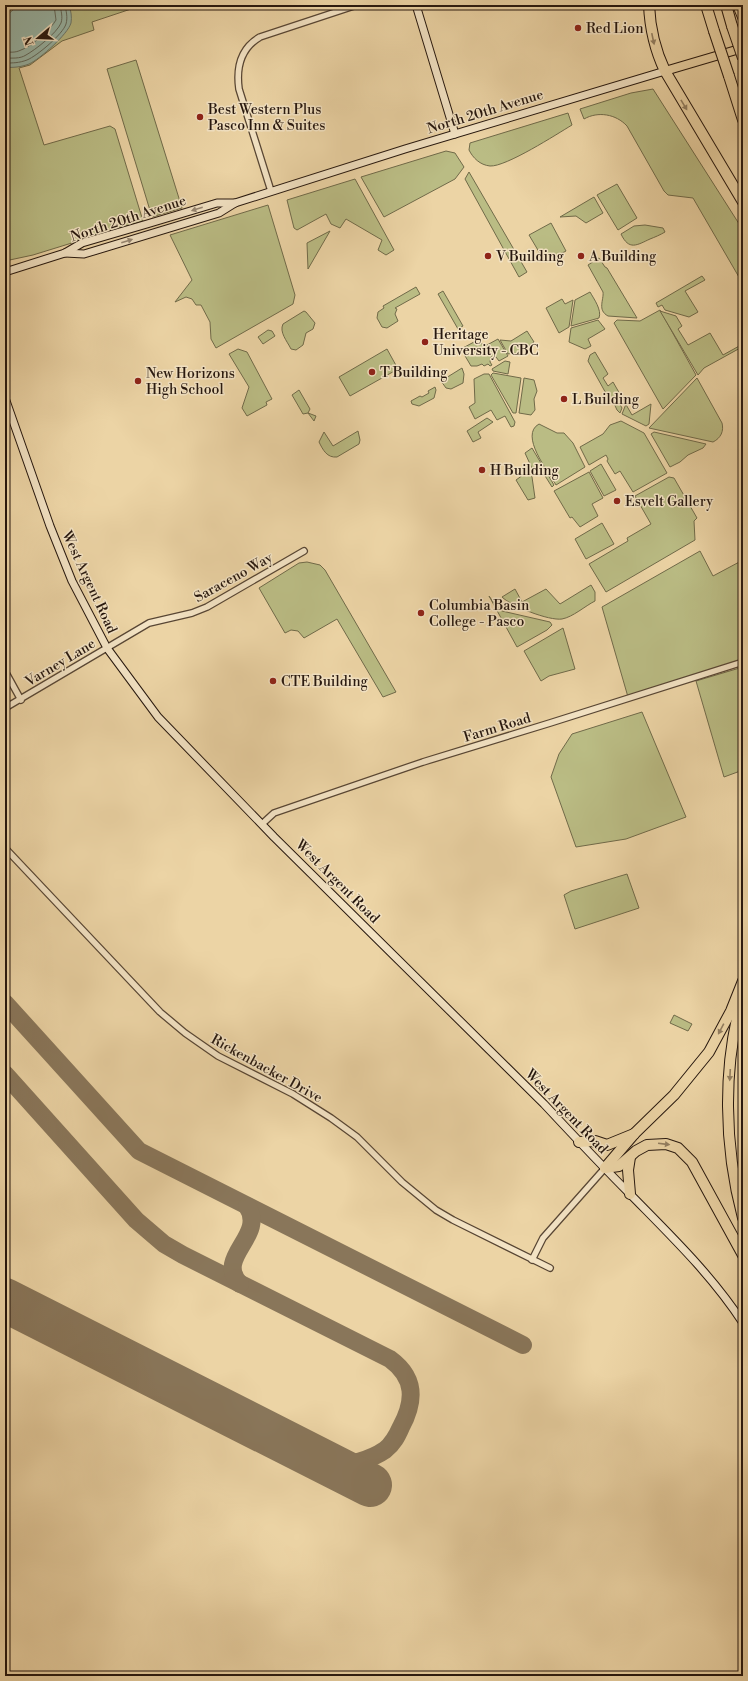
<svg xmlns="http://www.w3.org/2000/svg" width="748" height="1681" font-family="'Libre Bodoni',serif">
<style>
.green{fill:#babc84;stroke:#706a49}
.water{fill:#99b8aa;stroke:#6b786c}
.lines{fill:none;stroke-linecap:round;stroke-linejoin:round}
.shore{stroke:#60685c;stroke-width:1}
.taxiway{stroke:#89765a;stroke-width:18}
.runway{stroke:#89765a;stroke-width:44}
.street-casing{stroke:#584634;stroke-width:8}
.secondary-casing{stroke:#26170e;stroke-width:9}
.primary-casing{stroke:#26170e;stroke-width:10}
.highway-casing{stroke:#26170e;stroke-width:12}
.street{stroke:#f3e3c4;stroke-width:5.5}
.secondary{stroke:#f3e3c4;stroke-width:7}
.primary{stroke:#ecd4a5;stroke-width:8}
.highway{stroke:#ecd4a5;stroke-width:10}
.highway-bridge-casing{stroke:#26170e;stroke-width:12;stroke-linecap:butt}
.highway-bridge{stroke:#ecd4a5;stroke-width:10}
.oneway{fill:#937f61}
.oneway2{fill:#978772}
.poi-dot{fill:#8f2418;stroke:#f3e3c4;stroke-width:1.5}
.labels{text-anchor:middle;stroke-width:3;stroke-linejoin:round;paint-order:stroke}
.poi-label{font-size:14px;fill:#26170e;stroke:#f3e3c4;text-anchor:start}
.street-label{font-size:14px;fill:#26170e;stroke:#f3e3c4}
</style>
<rect width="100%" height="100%" fill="#ecd4a5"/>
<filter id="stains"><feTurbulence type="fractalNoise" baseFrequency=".005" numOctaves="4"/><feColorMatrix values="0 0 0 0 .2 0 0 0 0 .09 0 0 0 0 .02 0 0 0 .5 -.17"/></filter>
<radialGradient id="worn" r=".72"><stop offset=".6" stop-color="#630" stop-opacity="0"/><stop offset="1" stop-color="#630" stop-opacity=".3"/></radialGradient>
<g class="green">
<path d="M5 5H143L92 22 94 30 62 41 30 65 19 68 44 145 110 126 115 129 143 221 33 255 5 261Z"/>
<path d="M136 60 182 208 152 217 107 69Z"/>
<path d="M653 89 743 230V284L693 198 668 195 664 191 627 126C616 114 598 111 584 119L580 109 631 93Z"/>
<path d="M568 113 572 125C557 134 506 167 490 166 480 165 473 158 469 150L470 143Z"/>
<path d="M446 151 455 153 464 167 455 179 384 217 361 177Z"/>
<path d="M469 172 527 272 519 277 465 179Z"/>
<path d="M355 179 394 250 386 255 378 250 382 240 346 219 340 228 331 224 326 214 297 230 294 228 287 200Z"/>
<path d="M617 184 637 218 618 230 597 195Z"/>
<path d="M594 197 603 213 586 223 576 216 560 217Z"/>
<path d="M268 205 295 295 293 304 216 348 211 339 210 322 201 305H196L192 299 186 297 175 302 192 280 170 235Z"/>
<path d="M551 223 566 251 545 262 529 235Z"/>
<path d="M645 225 663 228 665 232C660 235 655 237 650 239 637 245 629 251 621 234L634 226Z"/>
<path d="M330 231 308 269 307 243Z"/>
<path d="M599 258 605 267 607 268 637 318 608 316C597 310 604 300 603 292L588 265Z"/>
<path d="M702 276 705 280 685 291 698 312 689 317 665 310 662 305 658 307 656 303Z"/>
<path d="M416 287 420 294 395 308 397 309 395 314 398 321 387 328 382 327 377 318 378 312 384 308 383 306Z"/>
<path d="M443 291 463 326 458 329 438 294Z"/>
<path d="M590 292C594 299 602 310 599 318L571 326 575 300Z"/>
<path d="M562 299 565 304 573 300 569 327 559 333 546 308Z"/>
<path d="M660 310 696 375 663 409 614 323 617 320 640 321Z"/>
<path d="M304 311 306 312 315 323 313 329 306 333 303 345 296 350 291 349C287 341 279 332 283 324Z"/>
<path d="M660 311 676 316 682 326 678 329 688 345 710 333 723 355 741 345 742 347 704 368 698 375Z"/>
<path d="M598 320 605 329 588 339 591 346 585 349 569 342 571 328Z"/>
<path d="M268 330 272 331 275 336 263 344 258 337Z"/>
<path d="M527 331 534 342 522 351V355L514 353 508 354 500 340 511 341Z"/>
<path d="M498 339 508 356 499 361 496 357H491L490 362 492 365 490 366 488 364 484 366 482 364 477 366H471L461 349 474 342 487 345Z"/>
<path d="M238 349 247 352 272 399 266 402 267 405 247 416 242 408 249 387 229 354Z"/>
<path d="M387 349 398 369 350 396 339 377Z"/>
<path d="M595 352 608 374 603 378 608 386 613 382 632 415 651 404 649 424 646 426 622 414 626 404 618 401 622 408 620 413 617 410 612 399 608 397 588 361 590 355Z"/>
<path d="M505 361 510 362 508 374 493 371 492 369Z"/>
<path d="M462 368 464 374 463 383 451 389 446 388 441 381Z"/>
<path d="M493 373 521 378 516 413H513L491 375Z"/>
<path d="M484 374H489L515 422 514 426 511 427 505 416 497 420 491 410 475 419 469 407 475 403 474 379Z"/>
<path d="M524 378 534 380 537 391 534 399 535 410 531 415 519 413Z"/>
<path d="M697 378 722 423C724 431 721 438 713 442L649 428Z"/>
<path d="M435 387 436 390 434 398 419 406 412 404 411 401 420 396 422 397 429 393 428 391Z"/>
<path d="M299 390 310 409 308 413 316 416 314 421 308 413 303 414 292 395Z"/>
<path d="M487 418 493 422 478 432 481 438 473 442 467 431Z"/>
<path d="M621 421 644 433 667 473 633 492 620 471 615 474 607 461 608 459 606 455 589 465 580 447 603 434 610 425Z"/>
<path d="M539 424 557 433H564L573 443 585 467 556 485C548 471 519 435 539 424Z"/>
<path d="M358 431 360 440 359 444 337 457C327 458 323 450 319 442L324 432 333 446Z"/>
<path d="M654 432 706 444 703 448 688 455 680 462 670 467 651 434Z"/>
<path d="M532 448 554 485 552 487 542 471 535 475 525 453Z"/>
<path d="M601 464 616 490 604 496 590 471Z"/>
<path d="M526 468 532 477 535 498 528 500 516 480 523 475 521 471Z"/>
<path d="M589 472 603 498 592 504 598 516 580 527 572 517 570 518 554 491Z"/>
<path d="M669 477 674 478 697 518 694 521 695 540 606 592 589 564 628 541 627 538 651 524 635 496Z"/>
<path d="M602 523 614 544 586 559 575 539Z"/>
<path d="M700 551 713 576 743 560V660L628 697 602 607Z"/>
<path d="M307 562 320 565 325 570 396 692 383 697 337 619 304 638 298 631 291 630 285 633 259 588 299 563Z"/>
<path d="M591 585 595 592V601C585 606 573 617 562 619 549 621 511 606 502 597L515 589 522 602 546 589 560 604Z"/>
<path d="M489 596 496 606 502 611 550 622 552 625 547 630 517 647Z"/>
<path d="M563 628 575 669 549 676 541 681 524 651Z"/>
<path d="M743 667V770L724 777 696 681Z"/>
<path d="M642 712 686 817 626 839 576 847 551 777 559 754 572 734Z"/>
<path d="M627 874 639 908 575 929 564 895 571 891Z"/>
<path d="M674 1015 692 1024 688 1031 670 1023Z"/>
</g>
<path class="water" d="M14 5H69C71 11 72 17 71 23 68 34 40 59 29 64 21 67 13 68 5 67V17L13 10Z"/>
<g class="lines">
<g class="shore">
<path d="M5 52C11 52 15 53 21 50 31 47 51 29 56 20L54 5"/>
<path d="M5 58C12 58 20 59 26 55 35 50 57 33 61 23 63 17 61 11 60 5"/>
<path d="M5 63C13 63 19 63 27 60 37 56 63 34 66 24 68 17 66 11 65 5"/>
</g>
<g class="taxiway">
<path d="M5 1003 139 1151 523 1345"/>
<path d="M5 1074 136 1220 164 1244 183 1255 390 1359C416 1378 415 1401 401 1427 397 1436 393 1444 385 1450 369 1461 351 1464 333 1466"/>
<path d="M240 1284C214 1257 267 1236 247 1206"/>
</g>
<path class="runway" d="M5 1300 370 1485"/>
<g class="street-casing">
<g id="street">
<path d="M271 191 239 89C236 67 241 48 260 37L357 5"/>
<path d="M5 671 21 700"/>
<path d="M5 708 149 623 192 613 207 607 304 551"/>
<path d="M262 824 274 813 423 762 550 723 743 662"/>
<path d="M5 848 160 1012 185 1033 218 1056 293 1094 331 1118 357 1137 402 1182 436 1210 453 1220 550 1268"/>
<path d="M532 1260 543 1238 605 1168"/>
</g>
</g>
<g class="secondary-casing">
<g id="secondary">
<path d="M416 5 455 134"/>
<path d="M65 253 84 254 219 213 235 203 405 149 665 71"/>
<path d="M5 272 65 253 82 243 147 224 217 203H235"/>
<path d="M5 398 50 526 72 581 107 648 158 717 274 837 544 1104C572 1134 600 1164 629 1193 670 1235 711 1274 743 1323"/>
</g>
</g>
<g class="primary-casing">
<path id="primary" d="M665 71 743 48"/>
</g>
<g class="highway-casing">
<g id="highway">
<path d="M649 5C650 29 655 50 665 71L743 202"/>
<path d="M706 5 714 31"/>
<path d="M726 5 732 26"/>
<path d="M738 5 743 17"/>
<path d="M729 76 743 120"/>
<path d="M743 995C722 1066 724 1147 743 1218"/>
<path d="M579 1142 595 1141 607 1145 634 1134"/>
<path d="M630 1157 628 1170 630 1194"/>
<path d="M605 1168 634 1134 674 1095 709 1052 731 1011 743 981"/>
<path d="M605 1168 619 1166 636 1151 647 1145 666 1144 678 1148 692 1162 743 1255"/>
</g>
</g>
<use href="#street" class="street"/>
<use href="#secondary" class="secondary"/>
<use href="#primary" class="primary"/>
<use href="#highway" class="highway"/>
<g class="highway-bridge-casing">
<g id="highway-bridge">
<path d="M732 26 743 58"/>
<path d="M714 31 729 76"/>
</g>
</g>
<use href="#highway-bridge" class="highway-bridge"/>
</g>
<defs><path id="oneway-solid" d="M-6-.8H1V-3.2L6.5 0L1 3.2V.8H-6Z"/></defs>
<g class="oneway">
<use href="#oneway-solid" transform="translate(653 39) rotate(78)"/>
<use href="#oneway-solid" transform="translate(684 105) rotate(59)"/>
<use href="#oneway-solid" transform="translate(721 1029) rotate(118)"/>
<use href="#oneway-solid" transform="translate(730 1075) rotate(93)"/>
<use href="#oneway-solid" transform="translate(664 1144) rotate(7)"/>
</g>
<g class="oneway2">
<use href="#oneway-solid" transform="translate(197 209) rotate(163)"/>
<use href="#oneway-solid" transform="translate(127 241) rotate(-17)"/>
</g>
<g class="poi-dot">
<circle cx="578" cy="28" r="4"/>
<circle cx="200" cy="117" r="4"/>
<circle cx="488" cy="256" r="4"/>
<circle cx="581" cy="256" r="4"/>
<circle cx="425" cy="342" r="4"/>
<circle cx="372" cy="372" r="4"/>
<circle cx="138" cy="381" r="4"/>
<circle cx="564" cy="399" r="4"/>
<circle cx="482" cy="470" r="4"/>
<circle cx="617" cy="501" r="4"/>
<circle cx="421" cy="613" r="4"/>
<circle cx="273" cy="681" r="4"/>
</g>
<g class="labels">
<g class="poi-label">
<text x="586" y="33">Red Lion</text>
<text x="208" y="114">Best Western Plus<tspan x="208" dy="16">Pasco Inn &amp; Suites</tspan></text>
<text x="496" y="261">V Building</text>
<text x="589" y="261">A Building</text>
<text x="433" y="339">Heritage<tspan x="433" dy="16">University - CBC</tspan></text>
<text x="380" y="377">T Building</text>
<text x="146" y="378">New Horizons<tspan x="146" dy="16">High School</tspan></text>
<text x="572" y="404">L Building</text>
<text x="490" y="475">H Building</text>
<text x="625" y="506">Esvelt Gallery</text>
<text x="429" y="610">Columbia Basin<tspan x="429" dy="16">College - Pasco</tspan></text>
<text x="281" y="686">CTE Building</text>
</g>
<g class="street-label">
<text transform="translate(485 111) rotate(-17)" y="5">North 20th Avenue</text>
<text transform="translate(128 218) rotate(-18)" y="5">North 20th Avenue</text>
<text transform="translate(233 577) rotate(-29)" y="5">Saraceno Way</text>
<text transform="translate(90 582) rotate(65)" y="5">West Argent Road</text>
<text transform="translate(60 662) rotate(-31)" y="5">Varney Lane</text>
<text transform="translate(497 727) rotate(-17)" y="5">Farm Road</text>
<text transform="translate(338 881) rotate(45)" y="5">West Argent Road</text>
<text transform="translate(267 1068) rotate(29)" y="5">Rickenbacker Drive</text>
<text transform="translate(567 1111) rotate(46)" y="5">West Argent Road</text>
</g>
</g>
<rect width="748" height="1681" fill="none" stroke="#ecd4a5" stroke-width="20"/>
<rect x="6" y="6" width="736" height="1669" fill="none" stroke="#26170e" stroke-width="2"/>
<rect x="10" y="10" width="728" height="1661" fill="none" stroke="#26170e"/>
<g transform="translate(38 38) rotate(251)" stroke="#f3e3c4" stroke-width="3" paint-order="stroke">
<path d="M0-3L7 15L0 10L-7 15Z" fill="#26170e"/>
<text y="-6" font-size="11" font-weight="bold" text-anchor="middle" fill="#26170e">N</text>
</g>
<rect width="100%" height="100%" filter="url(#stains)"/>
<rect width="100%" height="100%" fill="url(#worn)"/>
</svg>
